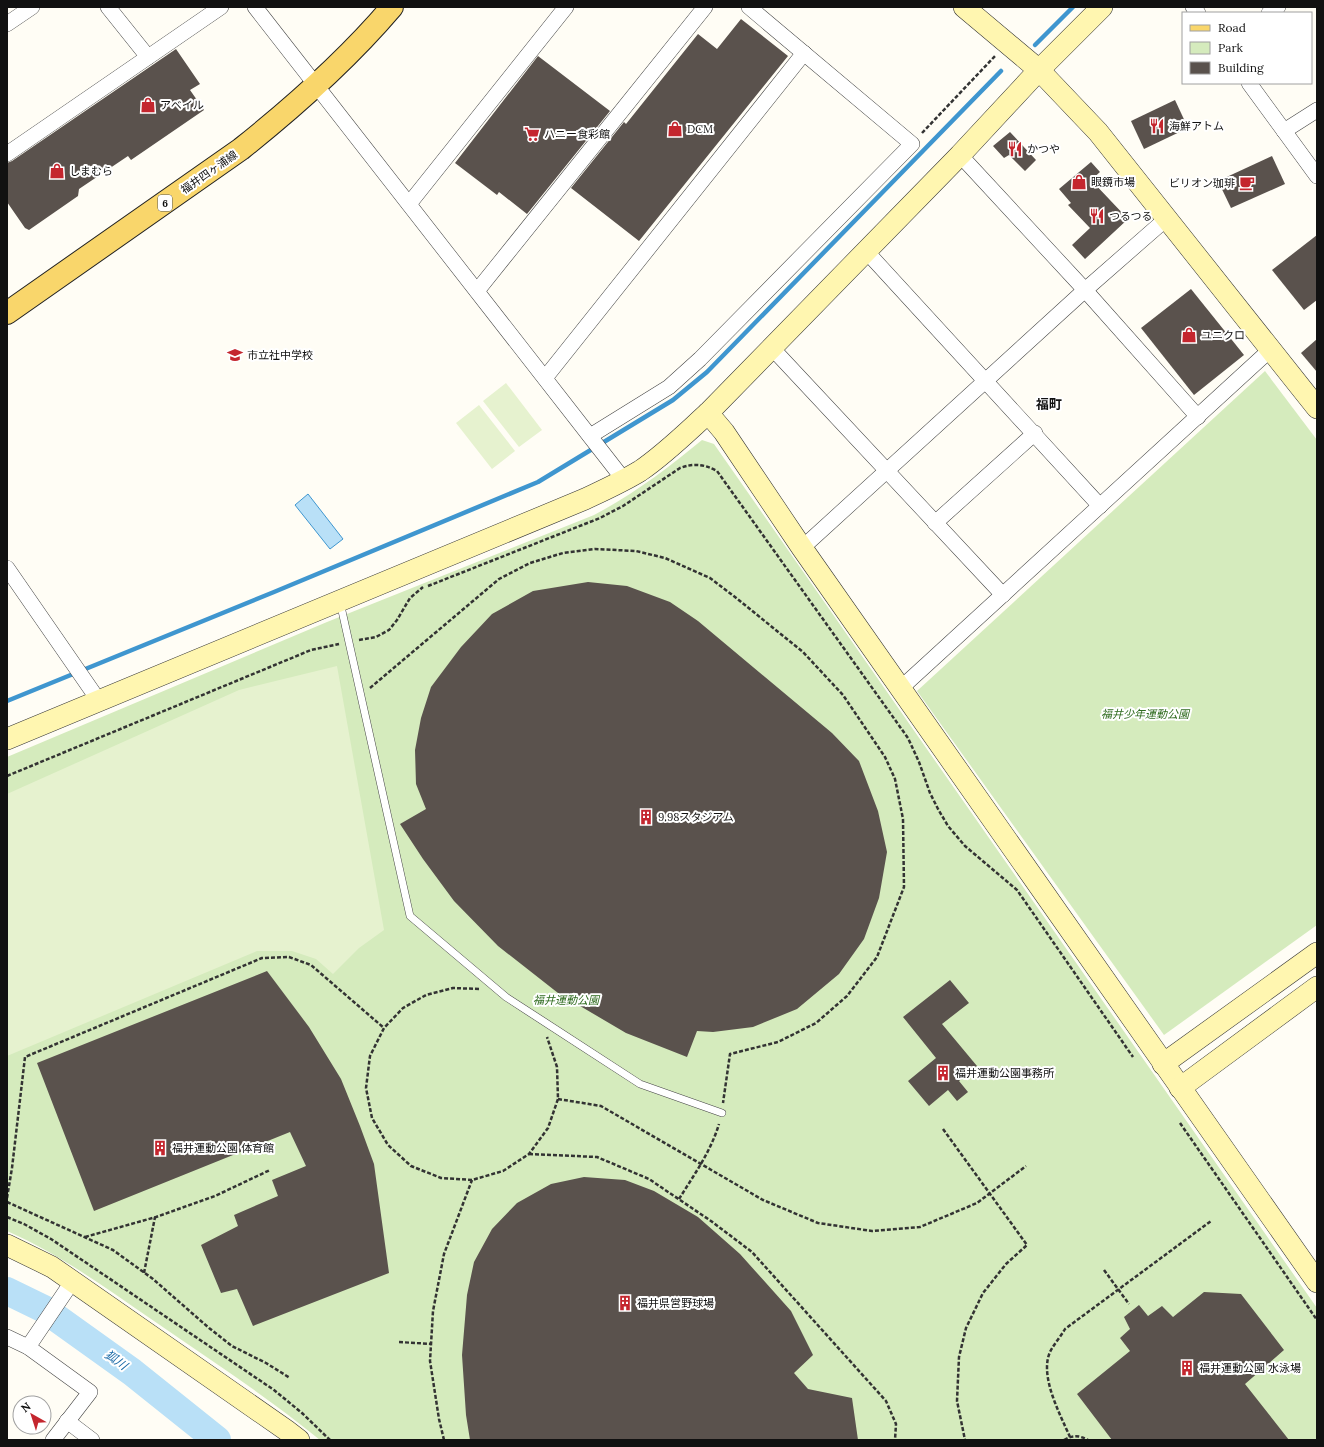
<svg xmlns="http://www.w3.org/2000/svg" width="1324" height="1447" font-family="Lora,'Noto Sans JP',serif">
<style>
.green{fill:#d5ebbd}
.pitch{fill:#e6f2cf}
.water{fill:#b9e0f7;stroke:#3f96cf}
.lines{fill:none;stroke-linecap:round;stroke-linejoin:round}
.stream{stroke:#3f96cf;stroke-width:4.5}
.river{stroke:#b9e0f7;stroke-width:28}
.building{fill:#5a524d}
.lane-casing{stroke:#444;stroke-width:8}
.street-casing{stroke:#444;stroke-width:16}
.secondary-casing{stroke:#333;stroke-width:22}
.primary-casing{stroke:#222;stroke-width:24}
.path{stroke:#333;stroke-width:2.5;stroke-dasharray:4 2;stroke-linecap:butt}
.lane{stroke:#fff;stroke-width:7}
.street{stroke:#fff;stroke-width:15}
.secondary{stroke:#fff6b0;stroke-width:21}
.primary{stroke:#f9d66b;stroke-width:22}
.labels{text-anchor:middle;stroke-width:4;stroke-linejoin:round;paint-order:stroke}
.shield{fill:#fff;stroke:#585858;stroke-width:1}
.shield-label{font-size:10px;font-weight:bold;fill:#111}
.poi-label{font-size:11px;fill:#111;stroke:#fff;text-anchor:start}
.street-label{font-size:11px;fill:#111;stroke:#fff}
.park-label{font-size:11px;font-style:italic;fill:#2f6b1f;stroke:#fff}
.water-label{font-size:12px;font-style:italic;fill:#1768a6;stroke:#fff}
.quarter-label{font-size:13px;font-weight:bold;fill:#111;stroke:#fff}
</style>
<rect width="100%" height="100%" fill="#fffdf5"/>
<g class="green">
<path d="M1265 371 1317 440V925L1164 1035 917 691Z"/>
<path d="M702 440 714 444 1317 1308V1440H320C268 1397 210 1360 154 1321 107 1289 60 1254 7 1231V757L327 622 594 515C634 494 668 468 702 440Z"/>
</g>
<g class="pitch">
<path d="M506 383 542 430 519 447 483 401Z"/>
<path d="M479 405 515 451 492 469 456 423Z"/>
<path d="M337 666 384 930 359 948 333 974 316 959 292 951H257L7 1056V794L239 690Z"/>
</g>
<path class="water" d="M308 494 343 539 330 549 295 505Z"/>
<g class="lines">
<g class="stream">
<path d="M1035 45 1073 7"/>
<path d="M7 701 274 592 538 482 673 400 707 372 1001 71"/>
</g>
<path class="river" d="M7 1291 44 1309 132 1372 217 1440"/>
</g>
<g class="building">
<path d="M741 19 788 56 639 241 571 188 624 122 626 124 698 34 717 49Z"/>
<path d="M176 49 200 84 190 90 204 110 131 160 128 156 79 189 78 196 29 230 25 228 7 202V163L12 161Z"/>
<path d="M538 56 610 111 527 214 499 192 497 195 455 163Z"/>
<path d="M1175 100 1188 128 1144 149 1131 121Z"/>
<path d="M1010 132 1036 160 1025 171 1009 155 1004 158 993 146Z"/>
<path d="M1272 156 1285 184 1231 208 1218 181Z"/>
<path d="M1091 162 1100 172 1091 180 1128 219 1085 259 1072 245 1090 228 1068 205 1071 203 1059 189Z"/>
<path d="M1317 235V300L1304 310 1272 270Z"/>
<path d="M1191 289 1244 355 1194 395 1141 328Z"/>
<path d="M1317 339V372L1301 353Z"/>
<path d="M588 582 627 586 670 602 698 621 832 733 859 761 878 811 887 852 879 898 864 939 839 974 797 1009 753 1027 713 1032 697 1031 687 1057 626 1033 558 993 498 946 454 901 423 859 400 824 426 809 416 784 415 750 421 718 431 687 461 647 492 614 533 591Z"/>
<path d="M267 971 309 1027 341 1079 360 1126 374 1164 389 1273 253 1326 237 1289 221 1293 201 1245 238 1226 234 1215 278 1196 272 1180 306 1166 290 1132 94 1211 37 1063Z"/>
<path d="M950 980 969 1003 942 1024 977 1066 959 1081 968 1092 957 1101 948 1090 929 1106 908 1081 936 1058 903 1017Z"/>
<path d="M584 1177 625 1180 654 1191 698 1217 740 1254 791 1311 813 1355 794 1373 808 1389 852 1398 858 1440H470L466 1415 462 1355 467 1295 474 1262 492 1229 517 1203 551 1184Z"/>
<path d="M1204 1292 1241 1294 1284 1350 1245 1384 1289 1440H1112L1077 1394 1130 1351 1120 1338 1130 1329 1124 1317 1139 1305 1148 1316 1162 1306 1173 1317Z"/>
</g>
<g class="lines">
<g class="lane-casing">
<path id="lane" d="M340 602 410 916 506 997 640 1084 722 1113"/>
</g>
<g class="street-casing">
<g id="street">
<path d="M108 7 148 57"/>
<path d="M255 7 624 480"/>
<path d="M1193 7 1198 13"/>
<path d="M1269 13 1278 7"/>
<path d="M7 24 32 7"/>
<path d="M1249 83 1317 176"/>
<path d="M1284 131 1317 110"/>
<path d="M7 154 221 7"/>
<path d="M960 155 1085 290 1198 417"/>
<path d="M409 204 566 7"/>
<path d="M866 251 1100 506"/>
<path d="M477 291 705 7"/>
<path d="M772 348 1003 595"/>
<path d="M545 378 804 53"/>
<path d="M590 436 669 387 700 359 912 144 749 7"/>
<path d="M935 523 1035 433"/>
<path d="M802 548 1085 290 1166 219"/>
<path d="M7 568 99 701"/>
<path d="M901 688 1270 350"/>
<path d="M7 1337 28 1347 90 1392 53 1440"/>
<path d="M28 1347 72 1282"/>
<path d="M67 1421 92 1440"/>
</g>
</g>
<g class="secondary-casing">
<g id="secondary">
<path d="M964 7 1039 70 1098 132 1317 408"/>
<path d="M708 413 724 432 802 548 1317 1282"/>
<path d="M7 739 585 499C604 490 622 482 640 471 665 454 686 433 708 413L960 155 1039 70 1102 7"/>
<path d="M1163 1064 1317 953"/>
<path d="M1180 1088 1317 987"/>
<path d="M7 1245 52 1267 286 1430 299 1440"/>
</g>
</g>
<g class="primary-casing">
<path id="primary" d="M7 313 241 149C295 106 347 60 392 7"/>
</g>
<g class="path">
<path d="M922 133 996 55"/>
<path d="M428 586 600 518 623 506 680 468C694 463 704 464 717 471L908 738 919 762 930 793 938 809 948 826 965 846 1017 890 1133 1057"/>
<path d="M359 640 376 637 389 630 397 620 410 598 423 587"/>
<path d="M370 688 499 579 530 563 563 553 595 549 636 551 665 558 710 578 735 597 803 652 843 695 885 757 895 779 903 819 904 887 877 957 847 996 816 1023 778 1042 730 1054 723 1103"/>
<path d="M7 776 311 650 339 644"/>
<path d="M479 989 453 988 426 995 403 1008 384 1028 370 1056 366 1088 372 1118 388 1145 411 1166 441 1178 472 1180 503 1171 529 1154 548 1128 558 1099 557 1067 547 1037"/>
<path d="M558 1099 601 1106 763 1200 818 1223 872 1231 920 1227 977 1203 1026 1166"/>
<path d="M1180 1123 1317 1320"/>
<path d="M943 1129 1027 1245 1006 1264 983 1293 966 1328 959 1357 957 1401 965 1440"/>
<path d="M529 1154 597 1157 649 1179 711 1221 752 1252 886 1401 896 1424 895 1440"/>
<path d="M7 1198 12 1168 25 1057 262 958 289 957 311 965 384 1028"/>
<path d="M679 1199C694 1175 711 1151 719 1124"/>
<path d="M7 1202 113 1250 153 1279 209 1328 232 1346 266 1363 290 1378"/>
<path d="M7 1217 24 1224 51 1239 274 1390 302 1413 330 1440"/>
<path d="M85 1237 156 1217 215 1196 270 1170"/>
<path d="M1104 1270 1129 1304"/>
<path d="M144 1273 155 1217"/>
<path d="M399 1342 431 1344"/>
<path d="M1070 1437C1060 1414 1038 1374 1051 1350 1055 1343 1061 1336 1065 1329L1211 1221"/>
<path d="M444 1440 439 1419 430 1361 433 1311 444 1254 472 1180"/>
<path d="M1064 1440C1072 1435 1079 1435 1088 1440"/>
</g>
<use href="#lane" class="lane"/>
<use href="#street" class="street"/>
<use href="#secondary" class="secondary"/>
<use href="#primary" class="primary"/>
</g>
<defs>
<g id="shop-bare" transform="scale(1.2)"><path d="M-5-2.5h2.3a2.7 3.5 0 0 1 5.4 0H5L5.5 6h-11ZM-1.5-2.5h3a1.5 2.3 0 0 0-3 0Z" fill="#c4262e" stroke="#fff" stroke-width="2.5" paint-order="stroke"/></g>
<g id="restaurant-bare" transform="scale(1.2)"><path d="M-5-6h1v4h1v-4h1v4h1v-4h1v5L-1.5 .5V6h-2V.5L-5-1ZM5-6V6H3V1.5H1.5Q1.5-4 5-6Z" fill="#c4262e" stroke="#fff" stroke-width="2.5" paint-order="stroke"/></g>
<g id="supermarket-bare" transform="scale(1.2)"><path d="M-6-5.5h2.5l.6 2H6L4.5 2H-2.5L-4.4-4H-6ZM-1.5 3.2a1.3 1.3 0 1 0 .1 0ZM3 3.2a1.3 1.3 0 1 0 .1 0Z" fill="#c4262e" stroke="#fff" stroke-width="2.5" paint-order="stroke"/></g>
<g id="cafe-bare" transform="scale(1.2)"><path d="M-5.5-4.5H6V0H3Q3 3.5 0 3.5H-2.5Q-5.5 3.5-5.5 0ZM3-3.2v2h1.7v-2ZM-6 4.5H4V6H-6Z" fill="#c4262e" stroke="#fff" stroke-width="2.5" paint-order="stroke"/></g>
<g id="school-bare" transform="scale(1.2)"><path d="M0-5L7-2L0 1L-7-2ZM-4 1L0 2.5L4 1V4Q0 6-4 4Z" fill="#c4262e" stroke="#fff" stroke-width="2.5" paint-order="stroke"/></g>
<g id="building-bare" transform="scale(1.2)"><path d="M-4-6H4V6H1V3H-1V6H-4ZM-2.5-4.3h1.7v1.8h-1.7ZM.8-4.3h1.7v1.8H.8ZM-2.5-1h1.7V.8h-1.7ZM.8-1h1.7V.8H.8Z" fill="#c4262e" stroke="#fff" stroke-width="2.5" paint-order="stroke"/></g>
</defs>
<g fill-rule="evenodd">
<use href="#shop-bare" x="148" y="105"/>
<use href="#restaurant-bare" x="1157" y="126"/>
<use href="#shop-bare" x="675" y="129"/>
<use href="#supermarket-bare" x="532" y="134"/>
<use href="#restaurant-bare" x="1015" y="149"/>
<use href="#shop-bare" x="57" y="171"/>
<use href="#shop-bare" x="1079" y="182"/>
<use href="#cafe-bare" x="1247" y="183"/>
<use href="#restaurant-bare" x="1097" y="216"/>
<use href="#shop-bare" x="1189" y="335"/>
<use href="#school-bare" x="235" y="355"/>
<use href="#building-bare" x="646" y="817"/>
<use href="#building-bare" x="943" y="1073"/>
<use href="#building-bare" x="160" y="1148"/>
<use href="#building-bare" x="625" y="1303"/>
<use href="#building-bare" x="1187" y="1368"/>
</g>
<g class="labels">
<rect class="shield" x="158" y="195" width="14" height="16" rx="3"/>
<g class="shield-label">
<text x="165" y="207">6</text>
</g>
<g class="poi-label">
<text x="160" y="109">アベイル</text>
<text x="1169" y="130">海鮮アトム</text>
<text x="687" y="133">DCM</text>
<text x="544" y="138">ハニー食彩館</text>
<text x="1027" y="153">かつや</text>
<text x="69" y="175">しまむら</text>
<text x="1091" y="186">眼鏡市場</text>
<text x="1235" y="187" text-anchor="end">ビリオン珈琲</text>
<text x="1109" y="220">つるつる</text>
<text x="1201" y="339">ユニクロ</text>
<text x="247" y="359">市立社中学校</text>
<text x="658" y="821">9.98スタジアム</text>
<text x="955" y="1077">福井運動公園事務所</text>
<text x="172" y="1152">福井運動公園 体育館</text>
<text x="637" y="1307">福井県営野球場</text>
<text x="1199" y="1372">福井運動公園 水泳場</text>
</g>
<g class="street-label">
<text transform="translate(209 172) rotate(-35)" y="4">福井四ヶ浦線</text>
</g>
<g class="park-label">
<text x="1145" y="718">福井少年運動公園</text>
<text x="566" y="1004">福井運動公園</text>
</g>
<g class="water-label">
<text transform="translate(116 1360) rotate(36)" y="4">狐川</text>
</g>
<g class="quarter-label">
<text x="1049" y="409">福町</text>
</g>
</g>
<rect width="1324" height="1447" fill="none" stroke="#111111" stroke-width="16"/>
<rect x="1182" y="12" width="130" height="72" fill="#ffffff" stroke="#a0a0a0"/>
<rect x="1190" y="25" width="20" height="6" fill="#f9d66b" stroke="#a0a0a0"/>
<text x="1218" y="32" font-size="12" fill="#111111">Road</text>
<rect x="1190" y="42" width="20" height="12" fill="#d5ebbd" stroke="#a0a0a0"/>
<text x="1218" y="52" font-size="12" fill="#111111">Park</text>
<rect x="1190" y="62" width="20" height="12" fill="#5a524d" stroke="#a0a0a0"/>
<text x="1218" y="72" font-size="12" fill="#111111">Building</text>
<g transform="translate(32 1415) rotate(321)"><circle r="19" fill="#ffffff" stroke="#a0a0a0"/>
<path d="M0-3L7 15L0 10L-7 15Z" fill="#c4262e"/>
<text y="-6" font-size="11" font-weight="bold" text-anchor="middle" fill="#111111">N</text>
</g>
</svg>
